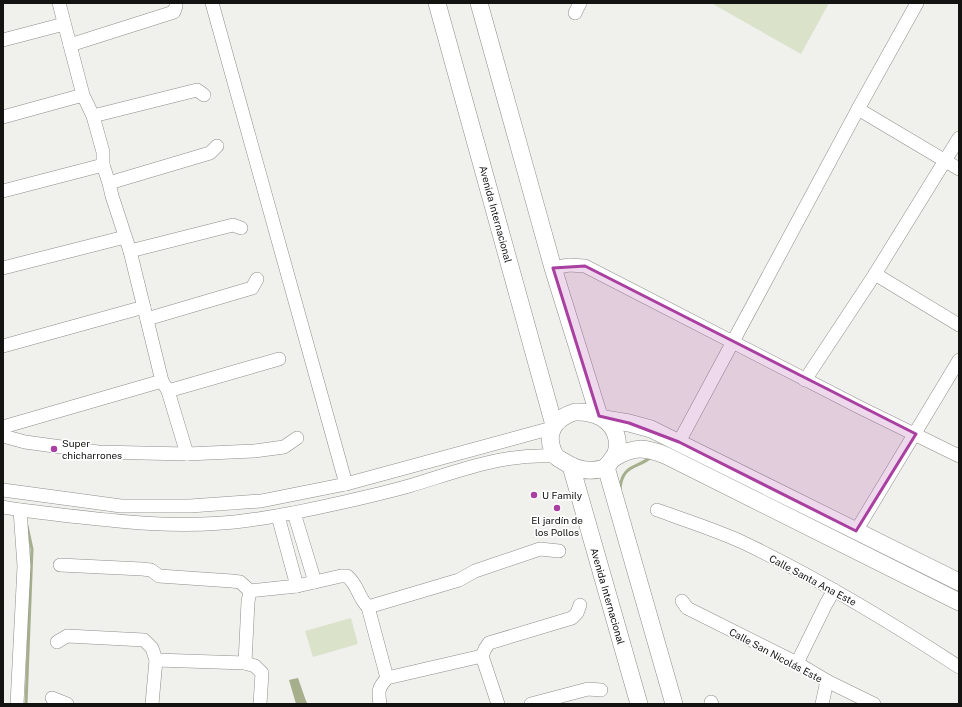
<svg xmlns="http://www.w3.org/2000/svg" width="962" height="707" font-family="'Public Sans',sans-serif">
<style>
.green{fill:#dae2ca}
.water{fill:#a5af8c}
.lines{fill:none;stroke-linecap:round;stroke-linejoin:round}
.stream{stroke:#a5af8c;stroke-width:3}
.minor-casing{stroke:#8e8f8b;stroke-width:14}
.major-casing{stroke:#8e8f8b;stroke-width:18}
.minor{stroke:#fff;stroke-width:13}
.major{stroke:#fff;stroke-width:17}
.marked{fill:#a93fa0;fill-opacity:0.2;stroke:#a93fa0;stroke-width:3;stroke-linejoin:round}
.poi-dot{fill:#a93fa0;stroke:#fff;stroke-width:1.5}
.labels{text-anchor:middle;stroke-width:3.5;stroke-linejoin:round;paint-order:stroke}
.street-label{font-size:10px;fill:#131312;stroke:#fff}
.poi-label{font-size:10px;fill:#131312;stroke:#fff;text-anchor:start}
</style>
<rect width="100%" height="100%" fill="#f0f1ed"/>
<g class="green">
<path d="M711 3H829L801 54Z"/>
<path d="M351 618 358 644 313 657 305 631Z"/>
</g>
<path class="water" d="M298 678 306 701 308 704H296L289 680Z"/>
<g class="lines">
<g class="stream">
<path d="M620 489C622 464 637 469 651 457"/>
<path d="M26 704 32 549 27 526"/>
</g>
<g class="minor-casing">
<g id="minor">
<path d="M59 3 83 95 93 116 103 152V165L109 183 112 196 130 251 162 381 168 391 187 454"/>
<path d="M212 3 346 484"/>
<path d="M917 3 858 109 959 169"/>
<path d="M575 13 580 3"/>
<path d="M3 40 64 24"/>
<path d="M70 45 174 12 176 6"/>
<path d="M93 116 197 90 204 95"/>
<path d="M3 117 83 95"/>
<path d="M109 183 210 153 217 146"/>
<path d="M3 191 103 165"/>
<path d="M130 251 233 225 241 228"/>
<path d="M3 268 125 237"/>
<path d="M553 268 569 265 585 266 861 408 959 456"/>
<path d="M875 274 959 325"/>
<path d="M147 319 252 288 257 279"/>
<path d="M3 346 144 307"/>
<path d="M805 380 875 274 959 138"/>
<path d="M168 391 279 359"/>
<path d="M3 427 162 381"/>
<path d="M3 436 25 442 98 452 187 454 254 451 284 447 297 438"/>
<path d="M679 442 858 109"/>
<path d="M3 490 121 506H190L261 501 346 484 552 428"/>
<path d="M3 507C17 510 31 511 45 513 112 521 182 530 250 520 281 516 313 509 344 502 366 497 388 492 409 486 459 471 502 453 556 456"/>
<path d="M657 510C685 520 713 529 740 541 816 577 889 621 959 667"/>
<path d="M294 513 315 582"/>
<path d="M278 516 297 586"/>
<path d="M856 531 959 360"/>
<path d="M60 565 142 569 151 570 159 576 232 581 240 582 250 591 297 586 341 576H347C359 586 357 596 368 607L387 678"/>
<path d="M682 601 687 608 797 663 827 681 874 704"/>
<path d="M368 607 459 580 475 571 540 549 559 551"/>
<path d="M57 642 67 636 144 640 152 648 156 660 152 704"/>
<path d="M156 660 245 663 255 666 262 673 260 704"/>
<path d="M245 663 248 602 250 591"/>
<path d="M797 663 826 604 834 590"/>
<path d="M52 698 67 704"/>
<path d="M711 702 712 704"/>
<path d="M17 704 24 566 20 510"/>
<path d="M380 704C378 691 378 688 387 678L482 656"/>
<path d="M498 704 482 656 485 649 489 643 572 618 577 613 580 605"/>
<path d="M531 704 588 689 601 690"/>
<path d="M822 704 827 681"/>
</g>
</g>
<g class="major-casing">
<g id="major">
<path d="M437 3 554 425"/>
<path d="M479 3 553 268 599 416"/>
<path d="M575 412C594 411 613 419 617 439 618 446 617 454 612 459 610 463 607 466 604 468 589 473 576 470 563 461 561 460 557 458 556 456 553 453 552 448 551 445 547 427 559 417 575 412Z"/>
<path d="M605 419 629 423 651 429 959 582"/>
<path d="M614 458C634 446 645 447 667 456L959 602"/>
<path d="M571 466 639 704"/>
<path d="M606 467 674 704"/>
</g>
</g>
<use href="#minor" class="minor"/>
<use href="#major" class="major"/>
</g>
<path class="marked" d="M585 266 916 434 856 531 679 442 629 423 599 416 553 268Z"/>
<g class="poi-dot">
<circle cx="54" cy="449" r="4"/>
<circle cx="534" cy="495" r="4"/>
<circle cx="557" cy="508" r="4"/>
</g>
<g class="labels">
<g class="street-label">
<text transform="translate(496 214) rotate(75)" y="4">Avenida Internacional</text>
<text transform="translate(813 580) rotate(28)" y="4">Calle Santa Ana Este</text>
<text transform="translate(608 596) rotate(74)" y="4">Avenida Internacional</text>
<text transform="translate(776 655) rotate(28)" y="4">Calle San Nicolás Este</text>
</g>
<g class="poi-label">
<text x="62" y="447">Super<tspan x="62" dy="12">chicharrones</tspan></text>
<text x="542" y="499">U Family</text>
<text x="557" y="524" text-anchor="middle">El jardín de<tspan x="557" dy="12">los Pollos</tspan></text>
</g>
</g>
<rect width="962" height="707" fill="none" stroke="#131312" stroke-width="8"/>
</svg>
